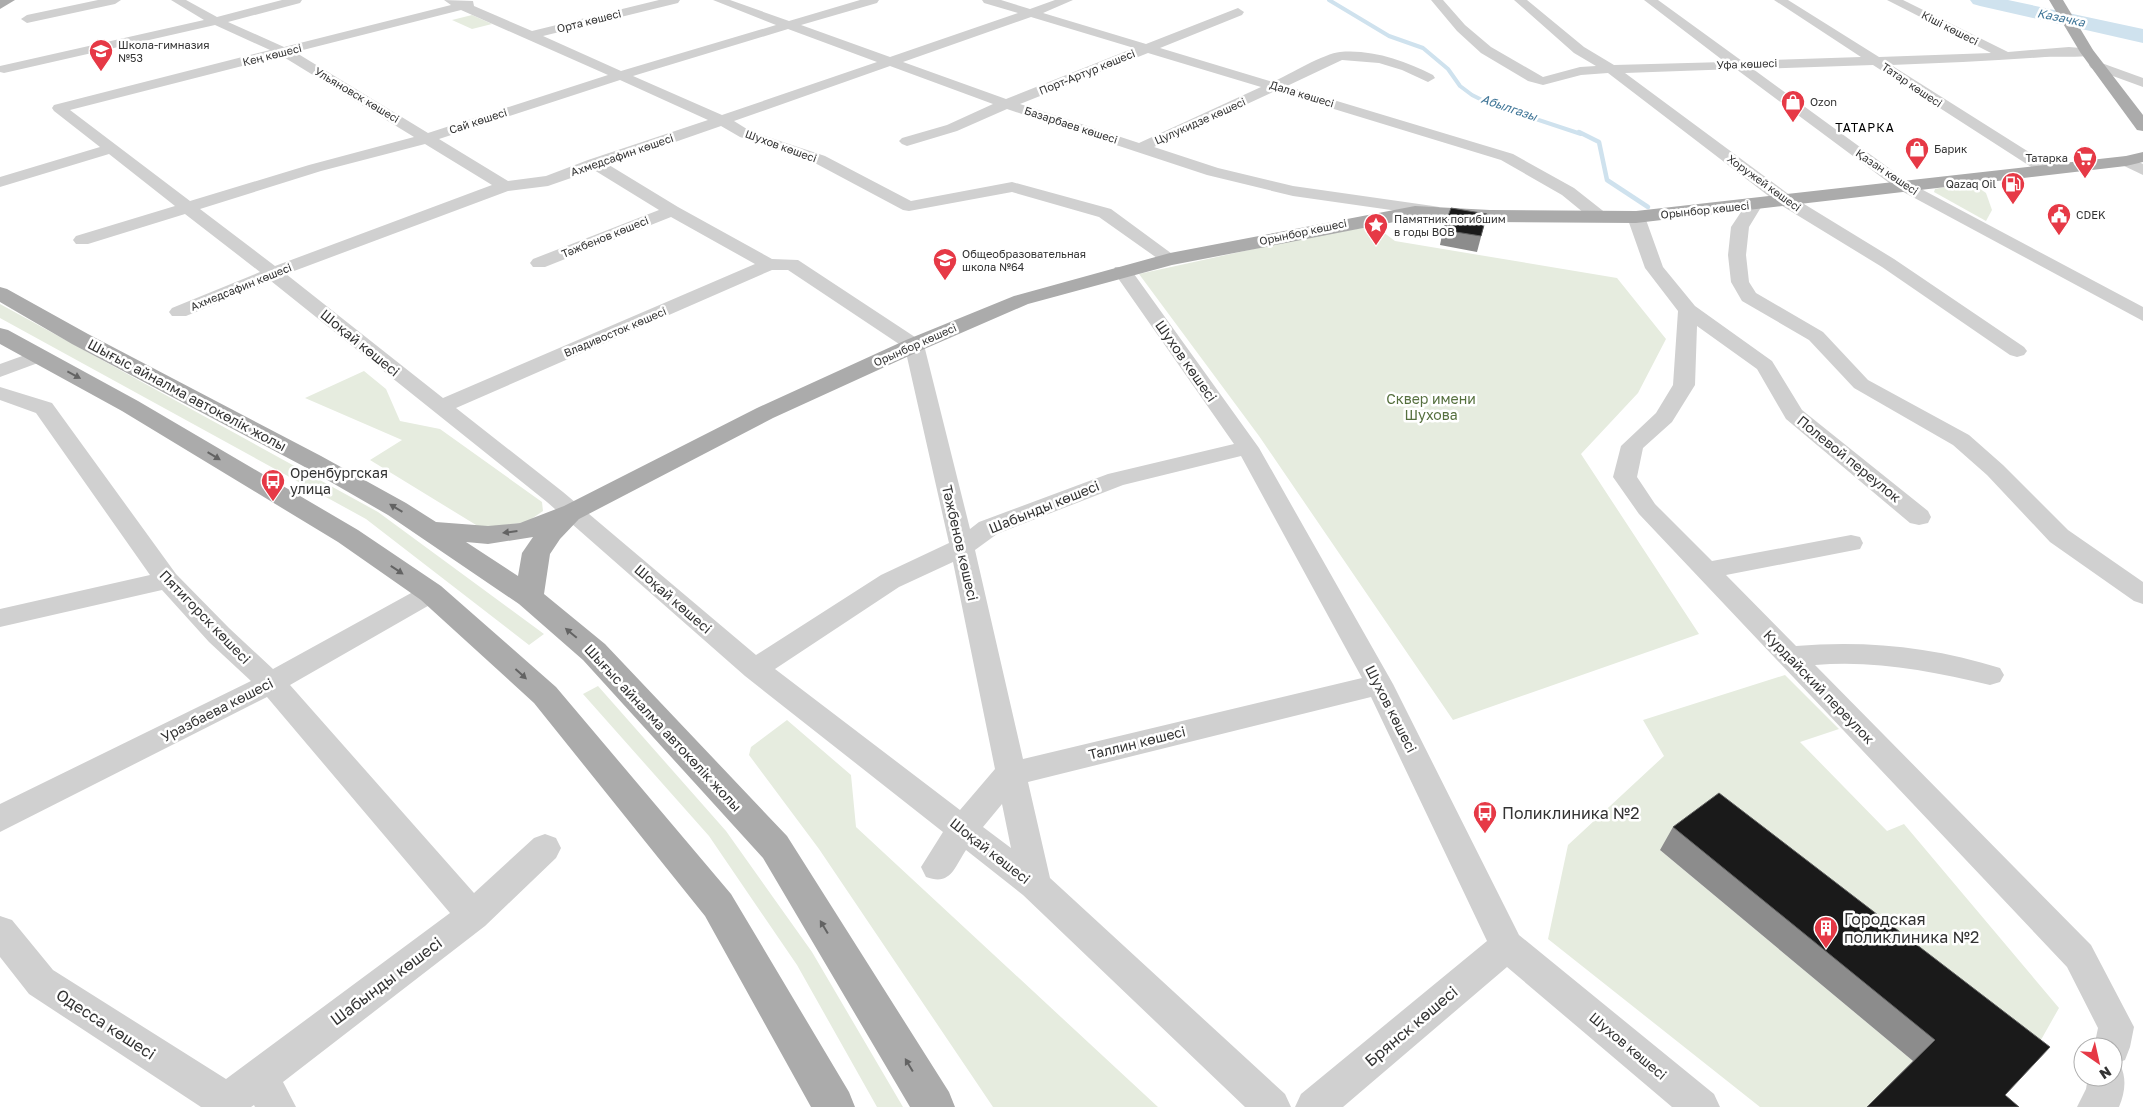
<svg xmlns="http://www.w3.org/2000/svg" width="2143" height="1107" font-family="'Golos Text',sans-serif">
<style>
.green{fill:#e6ecdf}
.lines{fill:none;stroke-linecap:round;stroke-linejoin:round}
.stream-far1{stroke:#cfe2ee;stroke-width:4}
.stream{stroke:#cfe2ee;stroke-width:4.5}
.river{fill:#cfe2ee;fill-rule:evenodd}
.minor{fill:#d0d0d0;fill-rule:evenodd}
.major{fill:#ababab;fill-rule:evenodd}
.wall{fill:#8c8c8c}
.building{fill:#1a1a1a;stroke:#5f5f5f}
.oneway{fill:#636363}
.labels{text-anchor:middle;stroke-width:5;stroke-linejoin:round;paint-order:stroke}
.far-street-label{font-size:11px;fill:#333;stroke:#fff}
.far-poi-label{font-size:11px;fill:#333;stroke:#fff;text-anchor:start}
.far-water-label{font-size:12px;font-style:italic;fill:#3f7597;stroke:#fff}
.far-neighbourhood-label{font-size:12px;letter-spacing:1px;fill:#000;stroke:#fff}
.street-label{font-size:14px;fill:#333;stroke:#fff}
.park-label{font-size:14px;fill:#56703f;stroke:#fff}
.poi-label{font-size:14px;fill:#333;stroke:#fff;text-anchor:start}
.near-poi-label{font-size:16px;fill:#333;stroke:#fff;text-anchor:start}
.near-street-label{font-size:16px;fill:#333;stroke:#fff}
</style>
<rect width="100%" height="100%" fill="#fff"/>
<g class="green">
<path d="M472 15 492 24 472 29 452 20Z"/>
<path d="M1970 182 1986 193 1992 210 1986 221 1934 192 1935 189Z"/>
<path d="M1375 226 1395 241 1617 278 1666 339 1638 393 1581 454 1699 634 1453 720 1259 436 1139 274 1313 236Z"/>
<path d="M0 304 378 512 544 634 529 645 366 519 0 318Z"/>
<path d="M364 371 386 389 400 421 440 429 542 502 543 511 527 522 481 528 370 460 402 440 305 398Z"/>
<path d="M1785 675 1839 729 1800 742 1887 831 1904 824 2059 1008 2025 1068 1660 850 1913 1061 1867 1107H1760L1548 939 1568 845 1664 756 1643 720Z"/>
<path d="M598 686 726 831 812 952 903 1107H877L797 965 709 836 583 694Z"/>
<path d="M787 720 851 775 856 827 1158 1107H993L819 849 749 755 751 747Z"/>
</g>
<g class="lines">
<path class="stream-far1" d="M1329 0 1389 36 1423 48 1448 69 1460 86 1472 95 1490 104 1581 134"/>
<path class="stream" d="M1579 132 1599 142 1607 180 1648 207"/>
<path class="river" d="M1970 0H2008L2143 29V43L1980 6 1973 4Z"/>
<g class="minor">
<path d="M98 0H121L115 4 27 23 21 19 27 15Z"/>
<path d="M171 0H186L217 17 282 0H302L300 3 228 22 284 47 451 5 444 0 473 1 474 6 532 31 659 0H680L678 3 543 36 621 71 776 25 713 0H730L789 21 860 0H879L877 3 801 25 890 57 1018 13 984 3 982 0H1001L1030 9 1055 0H1073L1043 13 1146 44 1238 8 1244 12 1242 15 1160 48 1273 82C1288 75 1325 53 1340 52 1372 49 1405 61 1433 75L1435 78 1428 82 1402 70 1379 63 1342 60 1287 86 1513 154 1574 188 1607 214 1610 218 1607 222H1595L1562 195 1501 160 1275 91 1154 147 1218 168 1293 186 1433 206 1439 207 1441 211 1439 215 1433 216 1293 196 1207 175 1007 109 957 131 907 146 902 144 899 141 902 138 947 125 993 104 890 66 734 121 750 131 825 156 911 201 1012 182 1111 209 1179 259 1176 263H1164L1099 217 1012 192 909 211 903 210 813 162 740 137 721 126 609 165 678 207 772 259 798 260 921 341 924 345 970 529 979 522 1108 474 1234 444 1113 271 1115 267H1129L1259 448 1393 684 1519 935 1714 1094 1720 1107H1672L1507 967 1343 1107H1295L1301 1094 1487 941 1371 697 1028 782 1050 878 1285 1094 1291 1107H1245L1023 895 966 850C954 868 951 886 926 877L921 867 943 832 745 676 547 502 271 281 186 316H172L169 312 172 308 260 272 185 214 88 244H76L73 240 76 236 175 206 109 154 0 187V177L100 147 54 111 52 108 54 105 270 50 215 25 4 73 0 72V66L204 20ZM461 10 608 75 428 133 295 52ZM1031 17 1134 48 1006 99 903 62ZM788 29 877 62 722 115 633 76ZM1148 53 1261 87 1139 143 1020 104ZM282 56 414 137 309 165 190 201 70 110ZM620 80 708 120 588 160 546 176 508 181 439 139ZM425 144 492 185 275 266 200 209 321 171ZM594 170 659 210 533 259 530 263 533 267H545L671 217 755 264 443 398 286 274 508 191 548 186ZM772 270H788L905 348 949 543 881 575 756 655 563 492 456 408ZM1241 456 1362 678 1023 759 975 550 997 534 1123 485ZM953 562 995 769 960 810 775 669 899 587ZM1002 804 1011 848 983 827Z"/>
<path d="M1431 0H1443L1465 25 1491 47 1543 77 1580 67 1596 66 1574 53 1514 0H1527L1584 47 1614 65 1725 62 1644 0H1658L1742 61 1861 57 1774 0H1788L1879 57 1991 53 1887 0H1903L2008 52 2069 47 2092 49 2094 52 2092 55C2078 58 2060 56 2045 57 1994 61 1943 63 1891 65L2051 166 2053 169 2051 172H2039L1873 65 1753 69 1908 182 2143 307V321L1896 188 1736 69 1625 73 1791 196 1894 259 2024 347 2027 351 2024 355 2017 357 2010 355 1882 267 1779 204 1608 73 1581 75 1543 85 1528 81 1481 53 1457 31Z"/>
<path d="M2096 61 2143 78V87L2091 68 2089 65 2091 62Z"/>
<path d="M2126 156 2143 164V175L2120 164 2118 161Z"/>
<path d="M1755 199 1761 200 1763 204 1749 227 1746 255 1749 282 1756 293 1823 332 1868 380 1969 435 2003 465 2068 530 2143 582V604L2134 601 2050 542 1987 475 1953 445 1854 388 1809 340 1742 301 1731 282 1728 255 1731 227 1749 200Z"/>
<path d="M1636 212 1642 213 1645 217 1663 267 1695 306 1772 361 1802 410 1928 511 1931 517 1928 523 1919 525 1910 523 1786 419 1757 369 1697 326 1695 385 1672 422 1643 448 1637 477 1655 504 1712 561 1851 535 1860 537 1863 543 1860 549 1726 575 1796 646C1865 640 1934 647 2000 668L2004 675 2000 682 1990 685C1931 671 1875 660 1815 665L2091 945 2134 1027 2130 1047 2125 1060 2117 1063 2120 1064C2127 1079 2125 1092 2119 1107H2077L2086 1089 2088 1077H2113V1047H2094L2098 1028 2067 967 1639 514 1613 477 1621 446 1656 413 1673 385 1678 311 1645 268 1627 217 1630 213Z"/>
<path d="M39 350 46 352 49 356 46 360 0 377V364Z"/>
<path d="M0 387 52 403 176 574 229 628 273 669 422 587 431 584 440 587 444 593 440 599 290 685 474 893 534 838 545 834 556 838 561 848 556 858 485 926 283 1082 296 1107H255L254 1105 251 1107H201L29 994 0 957V916L12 920 53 970 226 1079 450 913 267 697 0 832V804L251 681 209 642 162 590 0 627V609L150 575 36 413 0 400Z"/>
</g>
<g class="major">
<path d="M0 0H15L0 9Z"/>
<path d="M2049 0H2063L2093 50 2143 115V131L2137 130 2080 52Z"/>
<path d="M2143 152V162L2126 166 1636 223 1490 222 1415 218 1172 265 1028 304 922 350 773 418 579 519 560 539 550 554 544 594 605 644 787 836 949 1092 955 1107H910L763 858 583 660 519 604 388 515 303 466 72 344 0 302V287L7 289 88 334 321 456 406 503 436 522 488 526 520 523 564 506 757 408 906 340 1014 296 1170 253 1415 206 1490 210 1636 211 2126 156ZM533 537 522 553 518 576 466 542 488 544Z"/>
<path d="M0 328 8 330 138 401 358 530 441 586 556 687 731 894 849 1092 855 1107H811L705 916 534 703 421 600 338 542 122 411 0 344Z"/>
</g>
</g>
<g class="wall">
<path d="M1487 214 1477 252 1440 245 1443 230Z"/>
<path d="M1673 827 2005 1095 2019 1107H1867L1913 1061 1660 850Z"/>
</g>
<g class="building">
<path d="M1451 208 1487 214 1481 236 1443 230Z"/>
<path d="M1719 793 2050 1047 2005 1095 2019 1107H1867L1935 1040 1673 827Z"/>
</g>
<defs><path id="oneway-solid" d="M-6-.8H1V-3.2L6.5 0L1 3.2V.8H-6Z" transform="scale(1.25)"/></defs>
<g class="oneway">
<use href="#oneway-solid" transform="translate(74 375) rotate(28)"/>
<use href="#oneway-solid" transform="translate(214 456) rotate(31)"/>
<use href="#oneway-solid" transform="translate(396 508) rotate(-149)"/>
<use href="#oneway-solid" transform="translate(510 532) rotate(173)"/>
<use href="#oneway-solid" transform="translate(397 570) rotate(34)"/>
<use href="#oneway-solid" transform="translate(571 633) rotate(-140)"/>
<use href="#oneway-solid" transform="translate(521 674) rotate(42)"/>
<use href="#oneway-solid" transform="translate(824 927) rotate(-121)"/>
<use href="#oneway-solid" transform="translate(909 1065) rotate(-121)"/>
</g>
<defs>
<g id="school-pin" transform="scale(1.25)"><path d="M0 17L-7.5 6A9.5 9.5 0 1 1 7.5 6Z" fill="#e63946" stroke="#fff"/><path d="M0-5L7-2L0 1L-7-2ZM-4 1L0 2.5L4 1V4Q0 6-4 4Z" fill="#fff"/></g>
<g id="shop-pin" transform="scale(1.25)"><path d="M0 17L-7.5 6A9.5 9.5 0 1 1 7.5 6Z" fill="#e63946" stroke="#fff"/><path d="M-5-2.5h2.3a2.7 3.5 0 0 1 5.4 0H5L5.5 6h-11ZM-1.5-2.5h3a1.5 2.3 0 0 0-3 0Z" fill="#fff"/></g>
<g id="supermarket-pin" transform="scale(1.25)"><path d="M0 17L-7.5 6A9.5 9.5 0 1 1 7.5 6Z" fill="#e63946" stroke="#fff"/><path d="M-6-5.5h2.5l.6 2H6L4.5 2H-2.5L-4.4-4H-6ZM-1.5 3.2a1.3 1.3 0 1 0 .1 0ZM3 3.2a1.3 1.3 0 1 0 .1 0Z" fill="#fff"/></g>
<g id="fuel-pin" transform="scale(1.25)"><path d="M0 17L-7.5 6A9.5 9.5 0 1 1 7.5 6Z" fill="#e63946" stroke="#fff"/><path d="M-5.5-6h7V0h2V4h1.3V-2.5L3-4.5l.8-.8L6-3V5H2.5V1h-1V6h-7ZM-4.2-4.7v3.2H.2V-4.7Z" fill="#fff"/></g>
<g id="civic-pin" transform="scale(1.25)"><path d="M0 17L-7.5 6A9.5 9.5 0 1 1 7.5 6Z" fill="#e63946" stroke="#fff"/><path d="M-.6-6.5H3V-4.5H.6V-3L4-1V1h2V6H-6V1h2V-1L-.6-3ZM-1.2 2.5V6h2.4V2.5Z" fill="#fff"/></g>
<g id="sight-pin" transform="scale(1.25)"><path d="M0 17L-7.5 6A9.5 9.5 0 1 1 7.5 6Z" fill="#e63946" stroke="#fff"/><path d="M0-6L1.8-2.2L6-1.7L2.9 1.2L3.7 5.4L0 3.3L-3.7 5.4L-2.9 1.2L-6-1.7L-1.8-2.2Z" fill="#fff"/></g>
<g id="bus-pin" transform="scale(1.25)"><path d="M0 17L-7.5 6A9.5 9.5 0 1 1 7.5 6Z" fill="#e63946" stroke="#fff"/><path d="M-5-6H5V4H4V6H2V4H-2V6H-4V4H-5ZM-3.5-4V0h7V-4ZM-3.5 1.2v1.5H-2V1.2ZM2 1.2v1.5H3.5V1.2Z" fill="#fff"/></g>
<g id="building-pin" transform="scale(1.25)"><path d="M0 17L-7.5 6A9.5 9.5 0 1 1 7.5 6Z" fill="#e63946" stroke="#fff"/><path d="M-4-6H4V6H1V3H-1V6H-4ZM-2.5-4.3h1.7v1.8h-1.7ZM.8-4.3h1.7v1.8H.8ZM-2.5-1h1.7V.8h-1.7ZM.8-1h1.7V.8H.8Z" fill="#fff"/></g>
</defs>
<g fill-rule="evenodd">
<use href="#school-pin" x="101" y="51"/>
<use href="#shop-pin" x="1793" y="102"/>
<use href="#shop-pin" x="1917" y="149"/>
<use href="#supermarket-pin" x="2085" y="158"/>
<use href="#fuel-pin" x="2013" y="184"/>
<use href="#civic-pin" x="2059" y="215"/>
<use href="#sight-pin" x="1376" y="225"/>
<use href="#school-pin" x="945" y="260"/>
<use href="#bus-pin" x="273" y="481"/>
<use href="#bus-pin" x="1485" y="813"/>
<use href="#building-pin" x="1826" y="928"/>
</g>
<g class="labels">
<g class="far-street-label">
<text transform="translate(589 21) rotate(-14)" y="4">Орта көшесі</text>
<text transform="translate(1950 28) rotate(27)" y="4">Кіші көшесі</text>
<text transform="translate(272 55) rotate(-14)" y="4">Кең көшесі</text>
<text transform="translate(1747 64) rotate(-2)" y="4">Уфа көшесі</text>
<text transform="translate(1087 72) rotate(-22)" y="4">Порт-Артур көшесі</text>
<text transform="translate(1912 85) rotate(34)" y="4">Татар көшесі</text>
<text transform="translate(1302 94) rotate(17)" y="4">Дала көшесі</text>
<text transform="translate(357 95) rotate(31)" y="4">Ульяновск көшесі</text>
<text transform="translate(478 121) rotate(-18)" y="4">Сай көшесі</text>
<text transform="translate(1200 121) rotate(-24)" y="4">Цулукидзе көшесі</text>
<text transform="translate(1071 125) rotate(18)" y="4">Базарбаев көшесі</text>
<text transform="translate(781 146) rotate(20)" y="4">Шухов көшесі</text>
<text transform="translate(622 155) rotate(-19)" y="4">Ахмедсафин көшесі</text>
<text transform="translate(1887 172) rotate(34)" y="4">Қазан көшесі</text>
<text transform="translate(1764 183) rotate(36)" y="4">Хоружей көшесі</text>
<text transform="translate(1705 210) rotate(-6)" y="4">Орынбор көшесі</text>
<text transform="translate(1303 232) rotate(-12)" y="4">Орынбор көшесі</text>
<text transform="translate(605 237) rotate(-22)" y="4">Тәжбенов көшесі</text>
<text transform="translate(241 287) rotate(-22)" y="4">Ахмедсафин көшесі</text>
<text transform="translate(615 332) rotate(-23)" y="4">Владивосток көшесі</text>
<text transform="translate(915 345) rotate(-24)" y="4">Орынбор көшесі</text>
</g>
<g class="far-poi-label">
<text x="118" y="49">Школа-гимназия<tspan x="118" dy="13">№53</tspan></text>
<text x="1810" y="106">Ozon</text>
<text x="1934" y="153">Барик</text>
<text x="2068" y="162" text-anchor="end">Татарка</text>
<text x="1996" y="188" text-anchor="end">Qazaq Oil</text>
<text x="2076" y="219">CDEK</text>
<text x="1394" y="223">Памятник погибшим<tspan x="1394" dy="13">в годы ВОВ</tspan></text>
<text x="962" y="258">Общеобразовательная<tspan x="962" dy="13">школа №64</tspan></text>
</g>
<g class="far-water-label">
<text transform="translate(2061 18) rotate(12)" y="4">Казачка</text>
<text transform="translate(1509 108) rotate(19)" y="4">Абылгазы</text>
</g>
<g class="far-neighbourhood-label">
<text x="1865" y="132">ТАТАРКА</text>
</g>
<g class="street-label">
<text transform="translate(360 343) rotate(39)" y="5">Шоқай көшесі</text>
<text transform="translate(1186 361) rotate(55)" y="5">Шухов көшесі</text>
<text transform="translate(187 395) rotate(28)" y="5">Шығыс айналма автокөлік жолы</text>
<text transform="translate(1849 459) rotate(39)" y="5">Полевой переулок</text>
<text transform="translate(1044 507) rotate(-22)" y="5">Шабынды көшесі</text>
<text transform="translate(960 543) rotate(77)" y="5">Тәжбенов көшесі</text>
<text transform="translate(673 599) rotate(41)" y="5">Шоқай көшесі</text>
<text transform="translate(205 617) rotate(46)" y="5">Пятигорск көшесі</text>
<text transform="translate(1819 687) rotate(46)" y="5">Курдайский переулок</text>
<text transform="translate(1391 709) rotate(63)" y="5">Шухов көшесі</text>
<text transform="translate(217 710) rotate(-27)" y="5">Уразбаева көшесі</text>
<text transform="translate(663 728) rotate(47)" y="5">Шығыс айналма автокөлік жолы</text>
<text transform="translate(1137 743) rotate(-14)" y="5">Таллин көшесі</text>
<text transform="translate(990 851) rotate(38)" y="5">Шоқай көшесі</text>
<text transform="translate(1628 1046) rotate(40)" y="5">Шухов көшесі</text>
</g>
<g class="park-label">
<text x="1431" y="404">Сквер имени<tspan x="1431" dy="16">Шухова</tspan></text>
</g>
<g class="poi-label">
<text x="290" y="478">Оренбургская<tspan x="290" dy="16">улица</tspan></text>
</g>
<g class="near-poi-label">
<text x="1502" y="819">Поликлиника №2</text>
<text x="1844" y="925">Городская<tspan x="1844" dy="18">поликлиника №2</tspan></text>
</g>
<g class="near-street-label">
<text transform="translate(386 981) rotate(-37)" y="6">Шабынды көшесі</text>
<text transform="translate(106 1024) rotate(33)" y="6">Одесса көшесі</text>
<text transform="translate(1411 1026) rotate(-40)" y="6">Брянск көшесі</text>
</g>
</g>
<g transform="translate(2098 1062) rotate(146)"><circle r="24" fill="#ffffff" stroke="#adadad"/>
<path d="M0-4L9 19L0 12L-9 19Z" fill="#e63946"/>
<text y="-8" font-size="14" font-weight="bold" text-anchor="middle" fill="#333333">N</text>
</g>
</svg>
